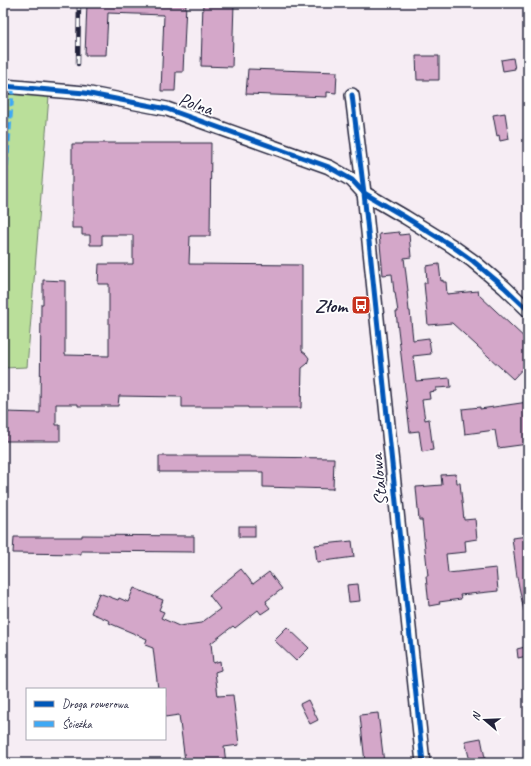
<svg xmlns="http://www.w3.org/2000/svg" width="531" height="766" font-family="Caveat,sans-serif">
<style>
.green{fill:#badf9a;stroke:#6e806a}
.building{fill:#d4a7c9;stroke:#22223b}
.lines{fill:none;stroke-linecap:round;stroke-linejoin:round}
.minor-casing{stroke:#22223b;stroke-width:16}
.minor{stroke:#fff;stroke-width:13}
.rail-casing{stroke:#22223b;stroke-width:4.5}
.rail{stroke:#fff;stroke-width:3;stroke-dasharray:9;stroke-linecap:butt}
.quiet{stroke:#3fa9f5;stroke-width:4;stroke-dasharray:8 4;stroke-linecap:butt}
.cycleway-casing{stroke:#fff;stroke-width:8}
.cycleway{stroke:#0057b8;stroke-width:5}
.labels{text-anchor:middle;stroke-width:3.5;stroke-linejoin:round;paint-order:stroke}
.street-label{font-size:19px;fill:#22223b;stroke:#fff}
.poi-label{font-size:19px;font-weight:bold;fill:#22223b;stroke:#fff;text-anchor:end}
</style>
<rect width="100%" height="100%" fill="#f6edf4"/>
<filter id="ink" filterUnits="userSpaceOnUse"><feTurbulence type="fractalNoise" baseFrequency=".025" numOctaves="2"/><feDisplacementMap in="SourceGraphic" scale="8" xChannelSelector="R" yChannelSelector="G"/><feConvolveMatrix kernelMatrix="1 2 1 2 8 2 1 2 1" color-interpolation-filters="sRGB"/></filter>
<g filter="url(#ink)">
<path class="green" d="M3 94 49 96 27 367 3 368Z"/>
<g class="building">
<path d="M87 3H186L183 72H176L175 91H161L164 15 108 13 106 55H85Z"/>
<path d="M203 3H234L232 67 201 66Z"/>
<path d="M416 56H439V80H417Z"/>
<path d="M513 58 515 69 503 71 501 60Z"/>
<path d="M248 69 337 72 336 93 327 92V97L246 94Z"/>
<path d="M505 113 509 139 500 141 499 135 497 136 493 115Z"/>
<path d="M83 143H211L210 236H190L189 264 302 265V351L306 354 309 358 307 364 302 368 301 408H248V407H182V397L119 396 118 406H78V404H56V425H60V441H5V412L40 413 41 304H43V280L65 281V355L109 356V284H98L99 264H133V235H102V245H90V235H82V228H72V144H83Z"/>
<path d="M399 232 400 235 409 234 411 257 404 258 408 291H407L409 311H410L413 340 429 338 431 354 413 356 416 381 450 378 451 387 436 388V391L429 392 430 399 422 400 425 420 429 419 433 450 422 452 419 431 410 432 396 312H398L395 292H394L392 274 383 275 379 234Z"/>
<path d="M439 264 441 281 443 280V282H446L447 294 478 291 479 295 528 341V363L513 379 452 323 428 325 424 283H427L426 266Z"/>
<path d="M528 402V444L498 448 495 430 465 434 462 409 480 407V409Z"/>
<path d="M159 456H251V457L334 458 333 489 263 487V472H159Z"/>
<path d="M456 474 457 483H460L464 520 475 519 477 539 465 541 466 552 446 554 448 573 496 568 498 591 460 595 461 599 439 602 440 604 429 606 426 576H428L422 520H419L416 487 442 485 441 475Z"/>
<rect x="239" y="526" width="16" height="11"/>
<path d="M82 535 194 536V552L81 551V554L13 553 14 537H82Z"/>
<path d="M528 536V611H524L517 577 512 538Z"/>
<path d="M352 541 354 557 317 562 315 545Z"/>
<path d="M241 569 253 584 269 572 282 589 266 601 267 603H266L270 608 261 614 258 610 235 628 233 626 211 643 213 663 220 661 221 670 215 672 218 696 233 695 239 745 224 747 226 763H190L189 761H185L179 715 165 717V689H158L153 648 145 645 147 639 109 623 110 621 91 613 99 593 118 600 119 598 128 602 134 588 163 600 159 610 164 612 161 618 179 626 201 623 220 609 209 595Z"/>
<path d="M358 584 360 601 349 602 347 585Z"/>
<path d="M287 627 309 648 296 661 274 640Z"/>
<path d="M525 647 527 656 518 658 517 649Z"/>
<path d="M308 700 318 720 310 724 300 704Z"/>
<path d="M378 713 384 763H365L360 715Z"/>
<path d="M481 738 485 758 470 761 465 741Z"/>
</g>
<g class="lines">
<g class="minor-casing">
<g id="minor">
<path d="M3 86 85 93 167 109 329 167 352 180 364 193 405 217 452 246 473 261 504 287 528 310"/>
<path d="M352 95 364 193 423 763"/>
</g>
</g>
<use href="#minor" class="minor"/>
<g class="rail-casing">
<path id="rail" d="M78 64 79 3"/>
</g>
<use href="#rail" class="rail"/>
<path class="quiet" d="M3 214 13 86"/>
<g class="cycleway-casing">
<g id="cycleway">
<path d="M3 86 85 93 167 109 329 167 352 180 364 193 405 217 452 246 473 261 504 287 528 310"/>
<path d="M352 95 364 193 423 763"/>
</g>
</g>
<use href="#cycleway" class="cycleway"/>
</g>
</g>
<defs>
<g id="bus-square" transform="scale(1)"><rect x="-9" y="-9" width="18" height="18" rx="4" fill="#c8321e" stroke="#fff"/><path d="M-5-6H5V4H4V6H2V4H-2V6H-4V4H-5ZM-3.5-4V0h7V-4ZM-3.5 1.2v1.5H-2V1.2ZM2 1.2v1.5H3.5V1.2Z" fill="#fff"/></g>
</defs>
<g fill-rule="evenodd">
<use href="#bus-square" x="361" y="305"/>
</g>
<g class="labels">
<g class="street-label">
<text transform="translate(196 103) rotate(19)" y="7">Polna</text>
<text transform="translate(378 480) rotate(-96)" y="7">Stalowa</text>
</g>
<g class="poi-label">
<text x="347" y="312">Złom</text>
</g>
</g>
<rect width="531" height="766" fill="none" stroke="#fff" stroke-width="16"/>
<rect x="8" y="8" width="515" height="750" fill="none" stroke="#22223b" stroke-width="1.5" filter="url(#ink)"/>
<rect x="26" y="688" width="140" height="52" fill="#ffffff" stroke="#a7a7b1"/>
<rect x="34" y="701" width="20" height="6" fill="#0057b8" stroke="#a7a7b1"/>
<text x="62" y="708" font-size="12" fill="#22223b">Droga rowerowa</text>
<rect x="34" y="721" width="20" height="6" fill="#3fa9f5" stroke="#a7a7b1"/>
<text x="62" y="728" font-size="12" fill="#22223b">Ścieżka</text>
<g transform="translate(485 720) rotate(289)" stroke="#ffffff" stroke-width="3" paint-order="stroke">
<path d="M0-3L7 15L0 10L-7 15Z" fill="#22223b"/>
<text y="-6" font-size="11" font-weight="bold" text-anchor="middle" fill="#22223b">N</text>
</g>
</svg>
